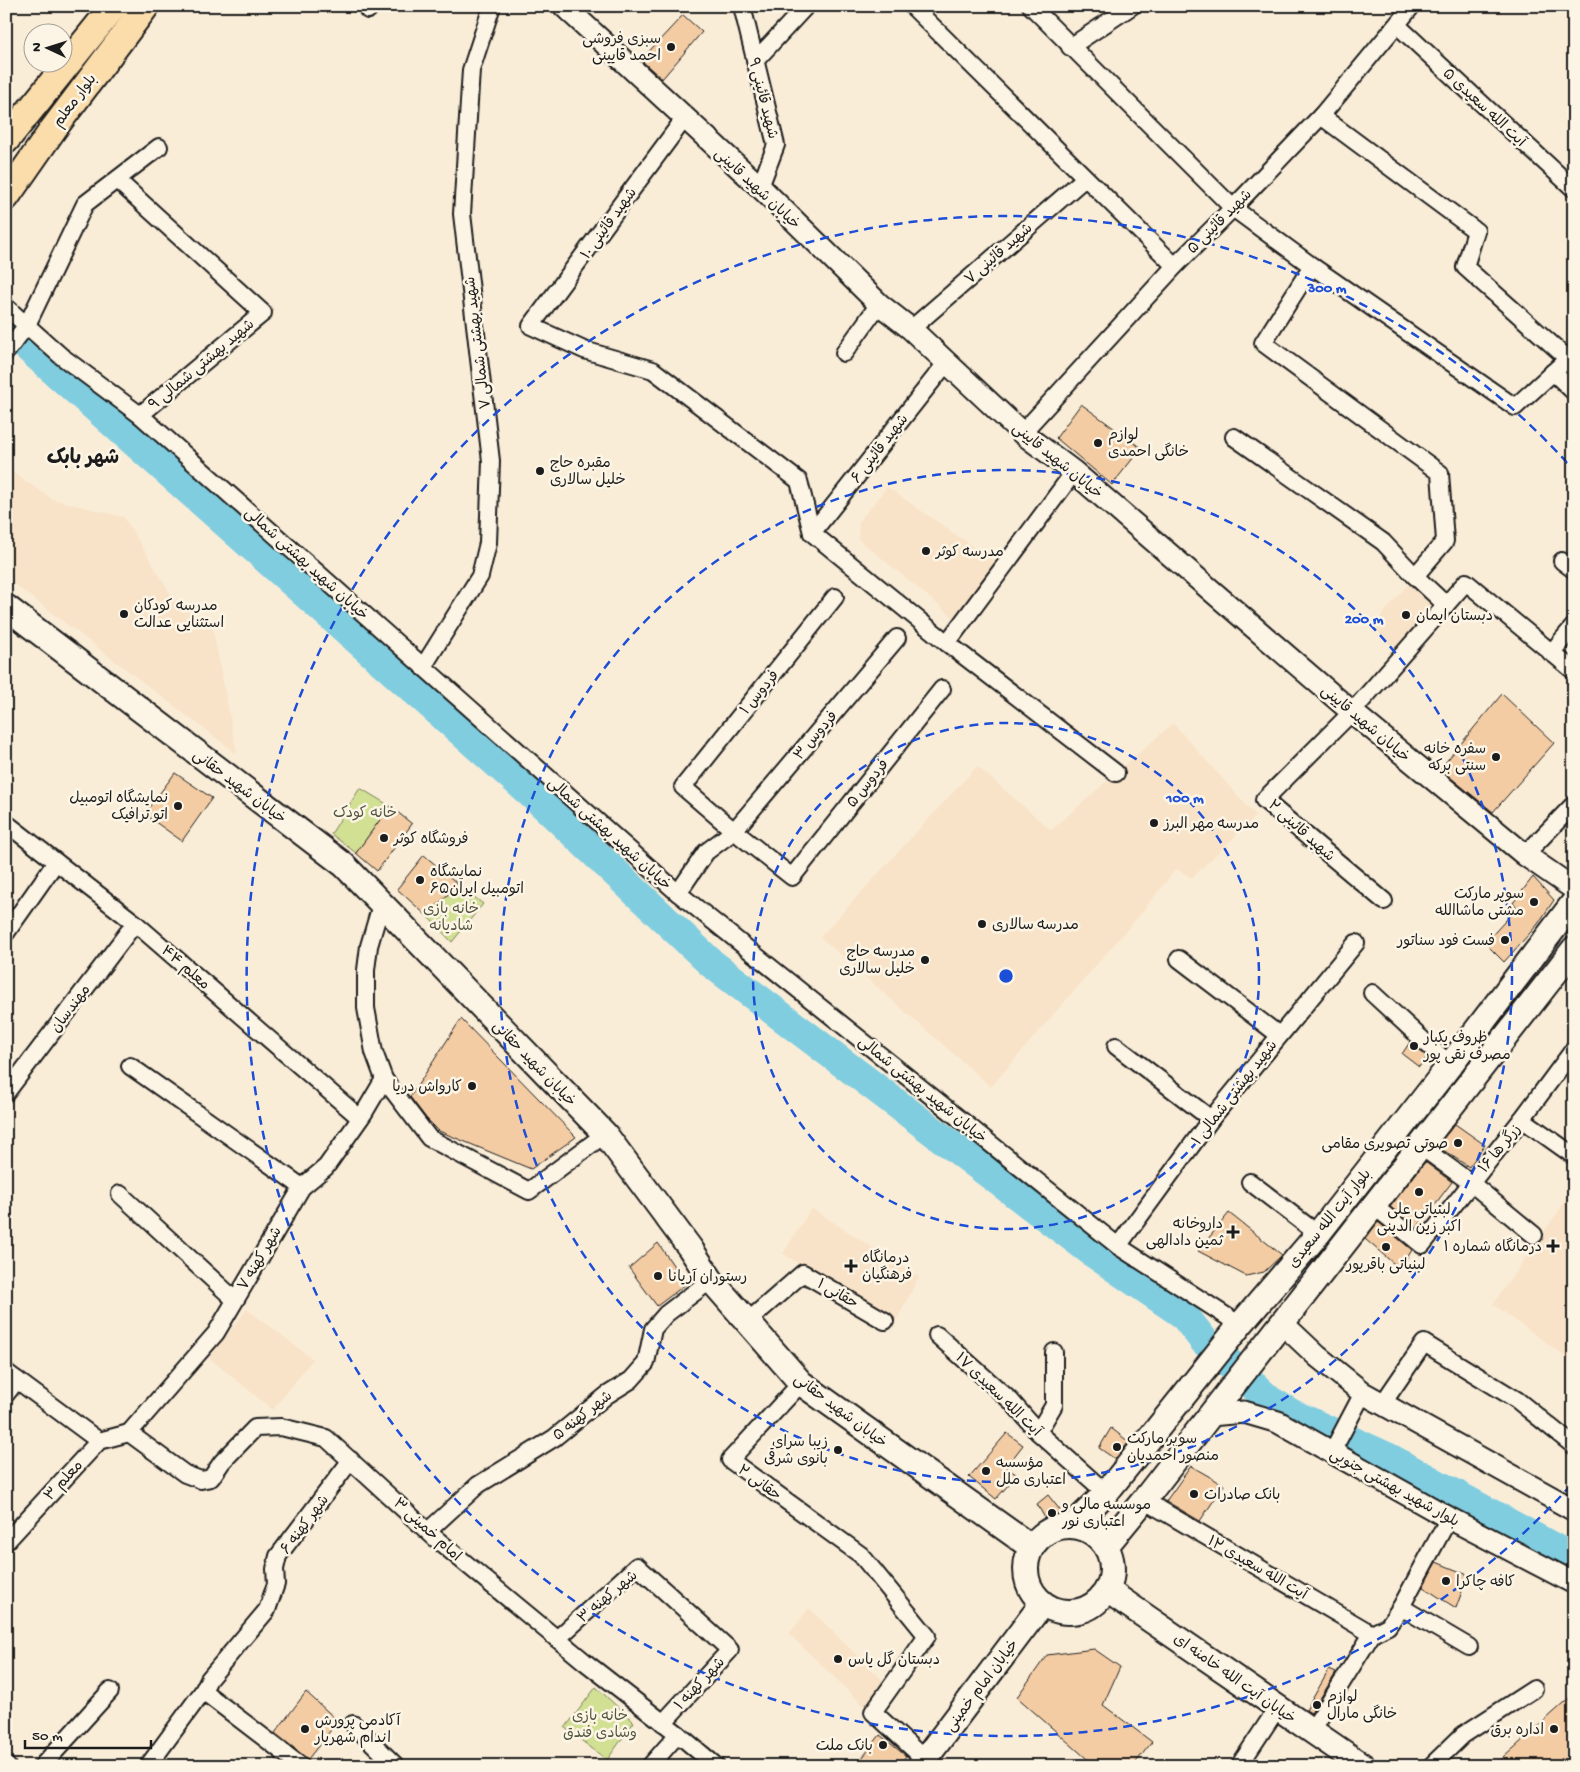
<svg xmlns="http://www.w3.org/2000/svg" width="1580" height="1772" font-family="'Gochi Hand','Playpen Sans Arabic',sans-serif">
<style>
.built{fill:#f8e3c8}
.green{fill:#d2e094;stroke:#777e58}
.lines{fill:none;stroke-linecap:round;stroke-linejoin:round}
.river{stroke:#80cde0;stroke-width:30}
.building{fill:#f4cca4;stroke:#1c1c1c}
.minor-casing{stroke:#1c1c1c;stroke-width:20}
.tertiary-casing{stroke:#1c1c1c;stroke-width:25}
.secondary-casing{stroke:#1c1c1c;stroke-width:28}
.primary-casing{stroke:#1c1c1c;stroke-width:30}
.minor{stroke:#fcf5e5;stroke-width:16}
.tertiary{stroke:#fcf5e5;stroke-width:21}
.secondary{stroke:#fcf5e5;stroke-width:24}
.primary{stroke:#fbddab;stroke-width:26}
.ring{fill:none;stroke:#1d4ed8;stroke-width:2.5;stroke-dasharray:9 6}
.poi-dot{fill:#1c1c1c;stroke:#fcf5e5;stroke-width:2}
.labels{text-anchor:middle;stroke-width:5;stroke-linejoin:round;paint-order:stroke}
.poi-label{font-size:15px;fill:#1c1c1c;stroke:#fcf5e5;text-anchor:start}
.street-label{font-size:15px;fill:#1c1c1c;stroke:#fcf5e5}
.park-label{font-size:15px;fill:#535740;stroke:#fcf5e5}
.district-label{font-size:20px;font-weight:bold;fill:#1c1c1c;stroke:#fcf5e5}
.centre{fill:#1d4ed8;stroke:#fcf5e5;stroke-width:2.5}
.ring-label{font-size:15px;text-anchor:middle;font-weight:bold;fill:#1d4ed8;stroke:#fcf5e5;stroke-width:5;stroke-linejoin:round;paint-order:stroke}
</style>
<rect width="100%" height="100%" fill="#faedd8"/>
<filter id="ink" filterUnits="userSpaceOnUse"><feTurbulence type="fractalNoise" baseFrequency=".02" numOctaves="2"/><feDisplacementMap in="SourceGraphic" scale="10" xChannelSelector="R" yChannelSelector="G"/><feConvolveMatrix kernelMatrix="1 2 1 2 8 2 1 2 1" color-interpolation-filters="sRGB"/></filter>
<g filter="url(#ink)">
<g class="built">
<path d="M6 467 52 499 124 517 177 604 212 624 237 754 6 578Z"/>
<path d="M887 487 997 563 953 617 858 539 859 521Z"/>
<path d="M1415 576 1438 604 1397 653 1373 626Z"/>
<path d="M1173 723 1256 816 1192 878 1176 869 1143 911 991 1087 820 937 977 766 1051 830Z"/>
<path d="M1574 1189V1363L1493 1304Z"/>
<path d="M811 1208 919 1277 896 1322 783 1254Z"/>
<path d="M247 1309 313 1359 273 1410 209 1358Z"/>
<path d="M809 1608 886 1684 867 1709 789 1634Z"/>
</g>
<g class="green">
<path d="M360 788 390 806 356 853 331 834Z"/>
<path d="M458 884 483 904 452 942 427 916Z"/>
<path d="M596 1687 634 1722 607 1760 565 1728Z"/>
</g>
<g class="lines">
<g class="river">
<path d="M6 328 545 806 711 963 1095 1254 1183 1314 1205 1342"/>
<path d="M1225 1359 1269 1400 1292 1414 1389 1458 1574 1559"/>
</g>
</g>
<g class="building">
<path d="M683 15 702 32 662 79 641 60Z"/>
<path d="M1081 404 1141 448 1112 485 1056 438Z"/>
<path d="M1502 694 1554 743 1493 812 1440 769Z"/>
<path d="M175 773 212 798 182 841 144 814Z"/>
<path d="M390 806 412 824 377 871 356 853Z"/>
<path d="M424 855 458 884 427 916 397 889Z"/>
<path d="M1533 877 1554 900 1538 924 1504 962 1485 943 1517 908 1513 903Z"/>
<path d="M461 1019 576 1137 531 1169 439 1131 426 1118 410 1097Z"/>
<path d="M1410 1042 1427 1057 1419 1067 1402 1054Z"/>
<path d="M1455 1124 1485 1145 1469 1167 1437 1146Z"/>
<path d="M1425 1162 1452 1182 1417 1228 1390 1207Z"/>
<path d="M1229 1213 1282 1255 1264 1272 1246 1276 1198 1251Z"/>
<path d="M1378 1222 1412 1250 1400 1269 1365 1239Z"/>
<path d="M658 1243 686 1284 657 1306 629 1268Z"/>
<path d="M1111 1428 1129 1442 1115 1459 1099 1448Z"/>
<path d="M1007 1433 1023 1445 1006 1467 1017 1475 996 1499 969 1477Z"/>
<path d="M1191 1466 1224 1485 1200 1521 1166 1501Z"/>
<path d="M1048 1495 1064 1515 1060 1524 1050 1527 1037 1504Z"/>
<path d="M1436 1562 1468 1575 1456 1608 1423 1587Z"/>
<path d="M1094 1649 1120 1667 1103 1705 1152 1742 1133 1766H1095L1017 1697 1047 1655Z"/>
<path d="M1329 1670 1336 1673 1311 1713 1306 1710Z"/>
<path d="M306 1692 338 1721 308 1759 275 1733Z"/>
<path d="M1574 1694V1766H1494Z"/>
<path d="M880 1735 906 1756 898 1766H856Z"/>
</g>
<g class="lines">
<g class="minor-casing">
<g id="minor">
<path d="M742 6 776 145 760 187"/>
<path d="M912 6 1175 266"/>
<path d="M1031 6 1233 208 1312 266 1515 407 1574 353"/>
<path d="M368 10 371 6"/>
<path d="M1397 25 1574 189"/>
<path d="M1070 47 1132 6"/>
<path d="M755 61 806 6"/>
<path d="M1321 116 1476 231 1465 267 1567 358"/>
<path d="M684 119 531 326 584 350 653 370 799 481 812 533 947 643 1116 773"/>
<path d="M117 180 263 313 140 415"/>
<path d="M1312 266 1263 343 1440 473 1445 541 1415 576 1446 605"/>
<path d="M6 307 61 356 140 415 678 893 1118 1246 1240 1325"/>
<path d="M911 329 1085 178"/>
<path d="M6 352 27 325 85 204 159 147"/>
<path d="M844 353 879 304"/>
<path d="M1553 372 1574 392"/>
<path d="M1022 433 1175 266 1233 208 1321 116 1412 6"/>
<path d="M1234 437 1383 542 1415 576"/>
<path d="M812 533 947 362"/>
<path d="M1562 561 1574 570"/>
<path d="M835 597 683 787 734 831 792 877 942 689"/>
<path d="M947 643 1074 472"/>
<path d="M1551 653 1574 626"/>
<path d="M423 667 480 576 488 543 491 461 462 214 471 70 492 6"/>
<path d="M6 823 135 923 360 1118"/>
<path d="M1525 855 1574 804"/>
<path d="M678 893 706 852 734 831 897 638"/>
<path d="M1384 901 1264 800 1352 712 1466 582 1574 671"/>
<path d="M381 905 369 946 366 970V1008L374 1052 384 1079 429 1138 529 1191 605 1134"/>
<path d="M6 933 56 862"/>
<path d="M1179 959 1279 1035"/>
<path d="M1372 993 1450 1065"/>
<path d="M1116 1046 1211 1119"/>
<path d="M130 1066 302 1187"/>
<path d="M6 1093 135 923"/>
<path d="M1522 1119 1574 1156"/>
<path d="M1420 1146 1471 1183 1534 1235"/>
<path d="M1250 1182 1318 1234"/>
<path d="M120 1194 235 1300"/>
<path d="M1374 1206 1422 1245 1522 1119 1574 1049"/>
<path d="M1118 1246 1211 1119 1356 943"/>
<path d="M747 1322 803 1273 885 1321"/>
<path d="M937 1335 1011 1401 1038 1432 1106 1493"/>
<path d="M6 1372 99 1441"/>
<path d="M801 1383 730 1460 861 1555 927 1636 873 1712 932 1766"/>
<path d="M6 1394 17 1380"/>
<path d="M1383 1403 1424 1343 1517 1400 1574 1446"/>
<path d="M1038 1432 1054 1405V1352"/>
<path d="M129 1433 185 1474 201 1480 211 1478 222 1462 255 1428 281 1427 326 1438 435 1538 585 1662 678 1734 716 1766"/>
<path d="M129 1433 216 1333 302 1187 326 1167 364 1113 384 1079"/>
<path d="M1332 1452 1363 1393"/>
<path d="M1144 1500 1372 1634"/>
<path d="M428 1531 478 1485 554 1438 607 1395 631 1380 646 1363 653 1329 666 1314 711 1280"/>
<path d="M6 1542 99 1441 129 1433"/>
<path d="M1401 1607 1469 1647"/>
<path d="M1372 1634 1388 1626 1401 1607 1449 1518"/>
<path d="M557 1639 637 1566 730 1650 663 1723"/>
<path d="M203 1691 301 1766"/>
<path d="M353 1724 396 1766"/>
<path d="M1311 1732 1372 1634"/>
<path d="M6 1765 7 1766"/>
<path d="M42 1766 110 1691"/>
<path d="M148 1766 203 1691 209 1679 267 1610 276 1584 275 1569 278 1556 351 1460"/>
<path d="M650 1766 678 1734"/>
<path d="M1239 1766 1278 1707"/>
<path d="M1431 1766 1463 1735 1534 1689"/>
</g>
</g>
<g class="tertiary-casing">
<g id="tertiary">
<path d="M564 6 760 187 879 304 911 329 1022 433 1074 472 1352 712 1525 855 1574 889"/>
<path d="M1282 1323 1317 1356 1363 1393 1574 1510"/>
<path d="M1210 1415 1244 1412 1278 1422 1449 1518 1574 1583"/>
</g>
</g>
<g class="secondary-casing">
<g id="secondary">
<path d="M6 607 344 865 605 1134 690 1248 711 1280 801 1383 1031 1547"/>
<path d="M1073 1525 1106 1493 1240 1325 1318 1234 1450 1065 1574 902"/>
<circle cx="1069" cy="1569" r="43"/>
<path d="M1106 1546 1144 1500 1574 949"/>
<path d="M1107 1590 1363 1766"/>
<path d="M920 1766 1042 1604"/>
</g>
</g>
<g class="primary-casing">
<g id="primary">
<path d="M6 140 114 6"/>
<path d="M6 197 54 128 146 6"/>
</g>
</g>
<use href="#minor" class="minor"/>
<use href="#tertiary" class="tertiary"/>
<use href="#secondary" class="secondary"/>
<use href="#primary" class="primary"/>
</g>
</g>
<g class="ring">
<circle cx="1006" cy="976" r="253"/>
<circle cx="1006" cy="976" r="506"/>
<path d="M1571 1485A760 760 0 1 1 1571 467"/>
</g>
<g class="poi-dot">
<circle cx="671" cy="47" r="5"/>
<circle cx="1098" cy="443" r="5"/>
<circle cx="540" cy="471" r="5"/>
<circle cx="926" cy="551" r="5"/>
<circle cx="124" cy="614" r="5"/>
<circle cx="1406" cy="615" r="5"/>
<circle cx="1496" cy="757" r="5"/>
<circle cx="178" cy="806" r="5"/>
<circle cx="1154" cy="823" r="5"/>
<circle cx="384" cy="838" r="5"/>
<circle cx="420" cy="880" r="5"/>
<circle cx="1534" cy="902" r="5"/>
<circle cx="982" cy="924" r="5"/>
<circle cx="1505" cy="940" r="5"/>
<circle cx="925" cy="960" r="5"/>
<circle cx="1414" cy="1046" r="5"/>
<circle cx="472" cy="1086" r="5"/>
<circle cx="1458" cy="1143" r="5"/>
<circle cx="1419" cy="1192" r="5"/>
<path d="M1230.5 1224.5h5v5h5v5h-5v5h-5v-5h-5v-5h5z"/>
<path d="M1550.5 1238.5h5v5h5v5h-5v5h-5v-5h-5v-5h5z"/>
<circle cx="1386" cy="1247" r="5"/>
<path d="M848.5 1258.5h5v5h5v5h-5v5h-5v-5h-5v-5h5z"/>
<circle cx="658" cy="1276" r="5"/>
<circle cx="1117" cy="1447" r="5"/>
<circle cx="838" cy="1450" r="5"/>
<circle cx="986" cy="1471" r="5"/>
<circle cx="1194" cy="1494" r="5"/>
<circle cx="1052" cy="1513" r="5"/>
<circle cx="1446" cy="1581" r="5"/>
<circle cx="838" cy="1659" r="5"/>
<circle cx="1317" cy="1705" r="5"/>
<circle cx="305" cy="1729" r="5"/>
<circle cx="1554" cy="1729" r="5"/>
<circle cx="883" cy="1745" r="5"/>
</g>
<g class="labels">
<g class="poi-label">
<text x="661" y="43" text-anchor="end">سبزی فروشی<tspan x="661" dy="17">احمد قایینی</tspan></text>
<text x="1108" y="439">لوازم<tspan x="1108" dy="17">خانگی احمدی</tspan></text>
<text x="550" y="467">مقبره حاج<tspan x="550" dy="17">خلیل سالاری</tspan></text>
<text x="936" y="556">مدرسه کوثر</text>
<text x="134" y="610">مدرسه کودکان<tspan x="134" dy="17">استثنایی عدالت</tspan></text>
<text x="1416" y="620">دبستان ایمان</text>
<text x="1486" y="753" text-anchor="end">سفره خانه<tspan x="1486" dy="17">سنتی برکه</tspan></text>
<text x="168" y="802" text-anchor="end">نمایشگاه اتومبیل<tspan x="168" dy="17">اتو ترافیک</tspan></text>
<text x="1164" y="828">مدرسه مهر البرز</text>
<text x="394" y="843">فروشگاه کوثر</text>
<text x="430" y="876">نمایشگاه<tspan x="430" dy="17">اتومبیل ایران۶۵</tspan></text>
<text x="1524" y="898" text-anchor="end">سوپر مارکت<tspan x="1524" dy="17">مشتی ماشاالله</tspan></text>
<text x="992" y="929">مدرسه سالاری</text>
<text x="1495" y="945" text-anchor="end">فست فود سناتور</text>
<text x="915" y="956" text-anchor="end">مدرسه حاج<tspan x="915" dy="17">خلیل سالاری</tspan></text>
<text x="1424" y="1042">ظروف یکبار<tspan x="1424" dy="17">مصرف نقی پور</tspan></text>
<text x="462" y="1091" text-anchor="end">کارواش دریا</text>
<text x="1448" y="1148" text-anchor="end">صوتی تصویری مقامی</text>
<text x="1419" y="1214" text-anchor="middle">لبنیاتی علی<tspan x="1419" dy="17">اکبر زین الدینی</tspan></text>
<text x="1223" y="1228" text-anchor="end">داروخانه<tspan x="1223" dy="17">ثمین دادالهی</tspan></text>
<text x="1542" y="1251" text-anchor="end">درمانگاه شماره ۱</text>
<text x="862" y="1262">درمانگاه<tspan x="862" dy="17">فرهنگیان</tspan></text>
<text x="1386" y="1269" text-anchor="middle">لبنیاتی باقرپور</text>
<text x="668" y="1281">رستوران آریانا</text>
<text x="1127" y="1443">سوپر مارکت<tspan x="1127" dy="17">منصور احمدیان</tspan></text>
<text x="828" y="1446" text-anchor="end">زیبا سرای<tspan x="828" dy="17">بانوی شرقی</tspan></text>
<text x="996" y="1467">مؤسسه<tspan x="996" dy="17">اعتباری ملل</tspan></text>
<text x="1204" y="1499">بانک صادرات</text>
<text x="1062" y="1509">موسسه مالی و<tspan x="1062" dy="17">اعتباری نور</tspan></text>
<text x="1456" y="1586">کافه چاکرا</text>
<text x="848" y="1664">دبستان گل یاس</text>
<text x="1327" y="1701">لوازم<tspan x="1327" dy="17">خانگی مارال</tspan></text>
<text x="315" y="1725">آکادمی پرورش<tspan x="315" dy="17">اندام شهریار</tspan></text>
<text x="1544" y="1734" text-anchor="end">اداره برق</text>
<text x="873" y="1750" text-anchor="end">بانک ملت</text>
</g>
<g class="street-label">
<text transform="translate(764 98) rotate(76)" y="5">شهید قائینی ۹</text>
<text transform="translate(74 100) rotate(-53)" y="5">بلوار معلم</text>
<text transform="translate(1485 107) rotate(43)" y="5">آیت الله سعیدی ۵</text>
<text transform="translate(758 188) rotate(43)" y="5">خیابان شهید قایینی</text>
<text transform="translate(1219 221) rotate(-45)" y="5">شهید قائینی ۵</text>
<text transform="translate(608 223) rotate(-54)" y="5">شهید قائینی ۱۰</text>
<text transform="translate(998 253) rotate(-41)" y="5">شهید قائینی ۷</text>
<text transform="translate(477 343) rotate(-97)" y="5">شهید بهشتی شمالی ۷</text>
<text transform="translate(201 364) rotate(-40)" y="5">شهید بهشتی شمالی ۹</text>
<text transform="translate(879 448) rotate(-52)" y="5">شهید قائینی ۶</text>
<text transform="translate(1058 460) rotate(39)" y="5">خیابان شهید قایینی</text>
<text transform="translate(307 563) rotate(42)" y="5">خیابان شهید بهشتی شمالی</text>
<text transform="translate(759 692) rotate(-51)" y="5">فردوس ۱</text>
<text transform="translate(1366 723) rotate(40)" y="5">خیابان شهید قایینی</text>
<text transform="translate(815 735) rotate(-50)" y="5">فردوس ۳</text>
<text transform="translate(867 783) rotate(-51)" y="5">فردوس ۵</text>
<text transform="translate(240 786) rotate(37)" y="5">خیابان شهید حقانی</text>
<text transform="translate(1302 830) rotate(42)" y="5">شهید قائینی ۲</text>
<text transform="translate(610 833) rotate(42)" y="5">خیابان شهید بهشتی شمالی</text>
<text transform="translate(186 967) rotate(41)" y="5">معلم ۴۴</text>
<text transform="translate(70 1008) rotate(-53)" y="5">مهندسان</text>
<text transform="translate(535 1063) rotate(46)" y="5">خیابان شهید حقانی</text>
<text transform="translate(923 1089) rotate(39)" y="5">خیابان شهید بهشتی شمالی</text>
<text transform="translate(1234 1092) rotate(-52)" y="5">شهید بهشتی شمالی ۱</text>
<text transform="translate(1499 1148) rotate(-51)" y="5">زرگر ها ۱۶</text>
<text transform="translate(1329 1218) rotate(-51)" y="5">بلوار آیت الله سعیدی</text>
<text transform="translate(259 1258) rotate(-59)" y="5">شهر کهنه ۷</text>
<text transform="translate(838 1293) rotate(30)" y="5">حقانی ۱</text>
<text transform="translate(999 1394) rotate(44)" y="5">آیت الله سعیدی ۱۷</text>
<text transform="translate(841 1410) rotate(37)" y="5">خیابان شهید حقانی</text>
<text transform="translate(582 1415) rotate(-38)" y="5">شهر کهنه ۵</text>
<text transform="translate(63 1480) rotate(-47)" y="5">معلم ۳</text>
<text transform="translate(760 1482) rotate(36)" y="5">حقانی ۲</text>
<text transform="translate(1395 1487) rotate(29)" y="5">بلوار شهید بهشتی جنوبی</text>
<text transform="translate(304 1524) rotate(-53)" y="5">شهر کهنه ۶</text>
<text transform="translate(428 1529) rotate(42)" y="5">امام خمینی ۳</text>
<text transform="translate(1258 1567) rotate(30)" y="5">آیت الله سعیدی ۱۲</text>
<text transform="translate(607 1596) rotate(-40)" y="5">شهر کهنه ۳</text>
<text transform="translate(1235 1678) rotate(35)" y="5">خیابان آیت الله خامنه ای</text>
<text transform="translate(699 1683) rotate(-47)" y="5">شهر کهنه ۱</text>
<text transform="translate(981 1685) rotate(-53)" y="5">خیابان امام خمینی</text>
</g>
<g class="park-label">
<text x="365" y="817">خانه کودک</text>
<text x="451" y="913">خانه بازی<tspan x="451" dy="17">شادیانه</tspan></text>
<text x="600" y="1720">خانه بازی<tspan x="600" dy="17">وشادی فندق</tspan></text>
</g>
<g class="district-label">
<text x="83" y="463">شهر بابک</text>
</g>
</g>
<circle cx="1006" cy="976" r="8" class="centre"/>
<g class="ring-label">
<text x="1327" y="292">300 m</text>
<text x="1364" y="623">200 m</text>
<text x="1185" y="802">100 m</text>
</g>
<rect width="1580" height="1772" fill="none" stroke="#fcf5e5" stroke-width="25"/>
<rect x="12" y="12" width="1555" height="1747" fill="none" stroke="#1c1c1c" stroke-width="2" filter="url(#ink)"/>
<g transform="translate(48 48) rotate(274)"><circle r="24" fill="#fcf5e5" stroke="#a29e95"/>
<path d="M0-4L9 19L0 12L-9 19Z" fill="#1c1c1c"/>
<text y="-8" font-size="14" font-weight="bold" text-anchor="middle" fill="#1c1c1c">N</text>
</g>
<path d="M25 1740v8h126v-8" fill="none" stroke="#1c1c1c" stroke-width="2.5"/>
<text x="32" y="1740" font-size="15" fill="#1c1c1c" stroke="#fcf5e5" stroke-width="4" paint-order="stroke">50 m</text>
</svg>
